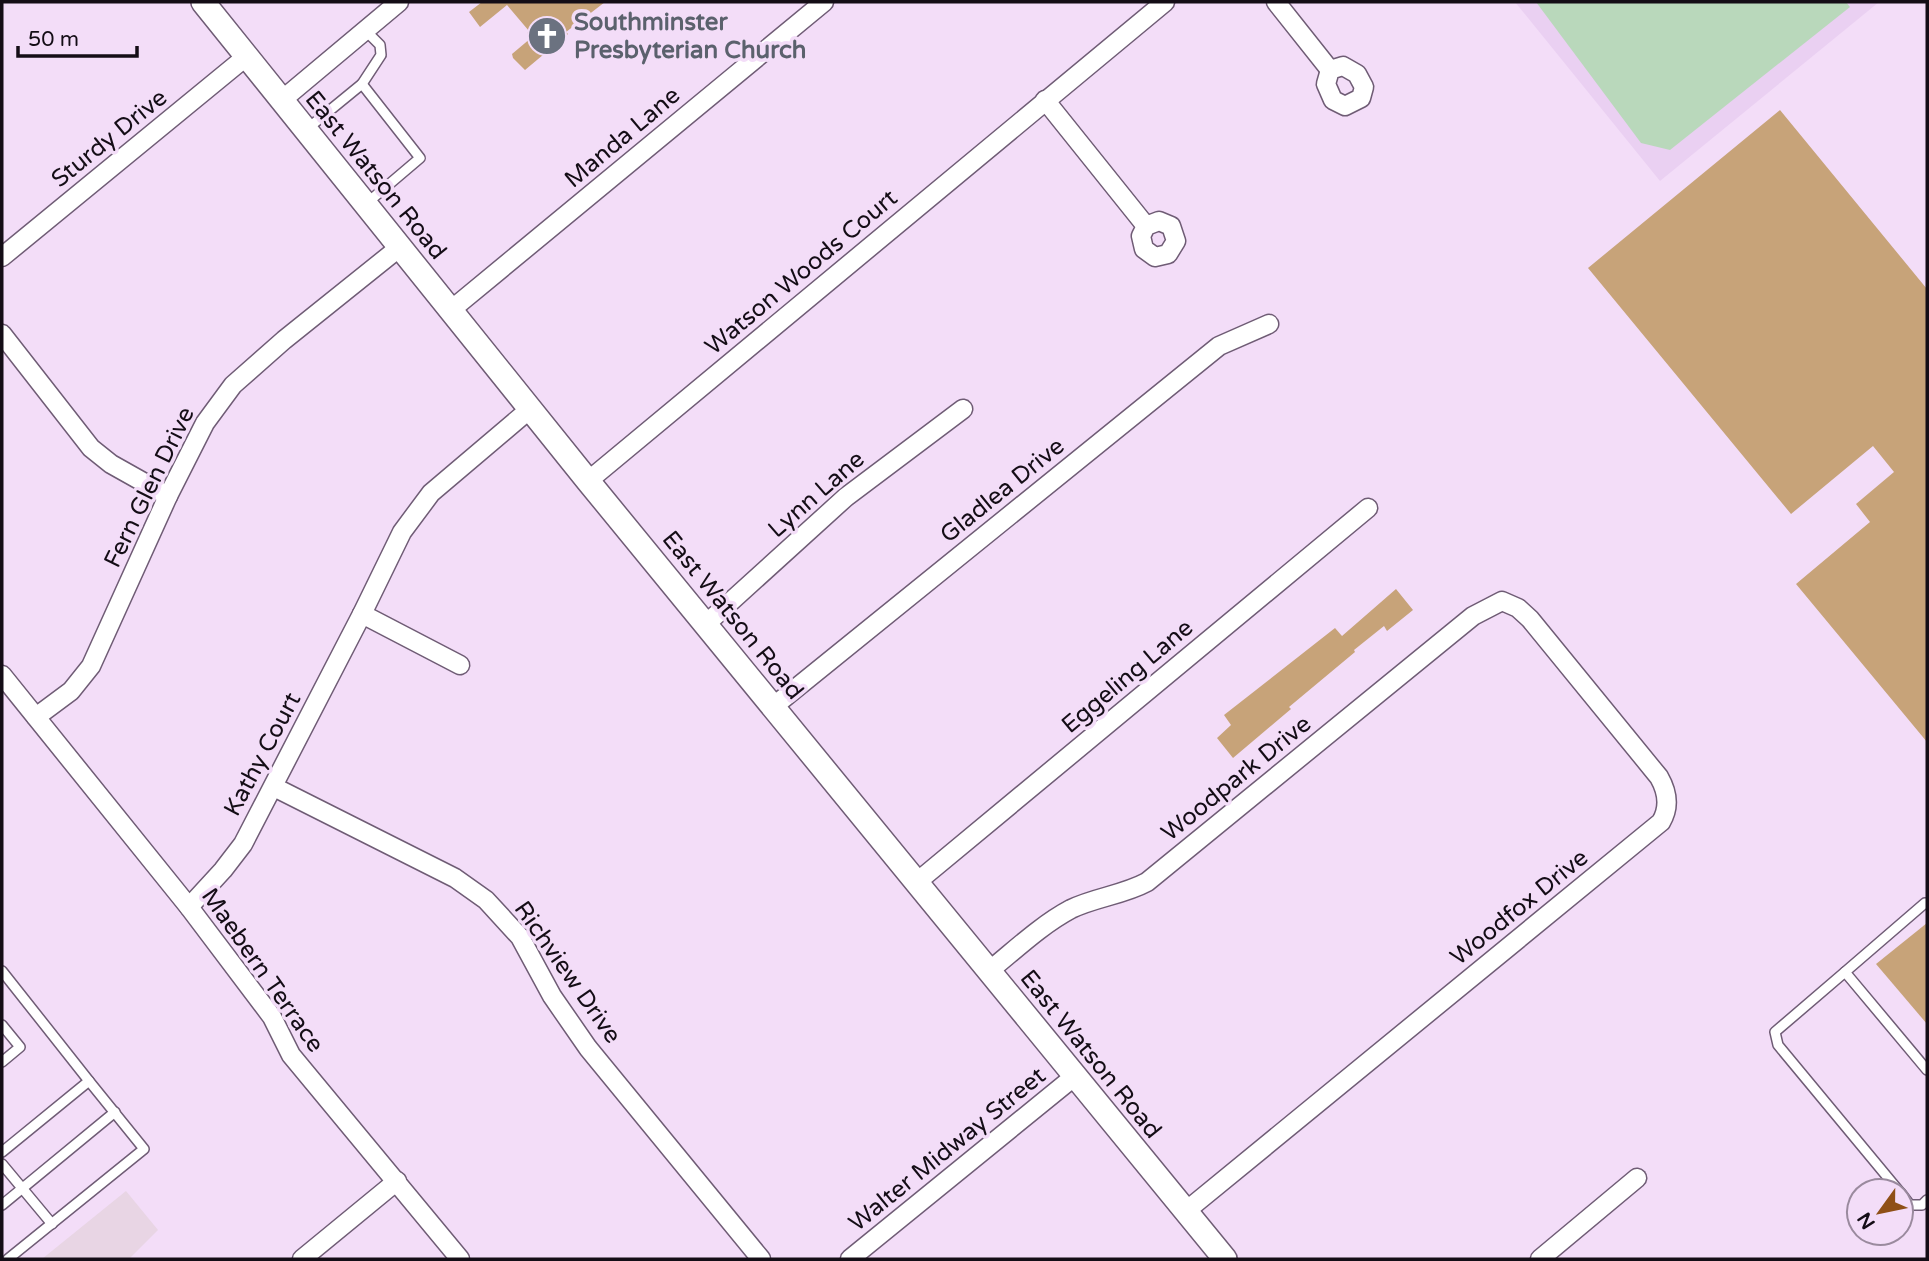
<svg xmlns="http://www.w3.org/2000/svg" width="1929" height="1261" font-family="'Varela Round',sans-serif">
<style>
.commercial{fill:#e8d5e4}
.built{fill:#ead0f2}
.green{fill:#b9d8bb}
.building{fill:#c7a379}
.lines{fill:none;stroke-linecap:round;stroke-linejoin:round}
.service-casing{stroke:#6f5c75;stroke-width:12}
.minor-casing{stroke:#6f5c75;stroke-width:21}
.tertiary-casing{stroke:#6f5c75;stroke-width:26}
.service{stroke:#fff;stroke-width:9}
.minor{stroke:#fff;stroke-width:18}
.tertiary{stroke:#fff;stroke-width:23}
.labels{text-anchor:middle;stroke-width:7;stroke-linejoin:round;paint-order:stroke}
.worship-label{font-size:24px;font-weight:bold;fill:#5b616d;stroke:#f3ddf8;text-anchor:start}
.street-label{font-size:24px;fill:#140d16;stroke:#f3ddf8}
</style>
<rect width="100%" height="100%" fill="#f3ddf8"/>
<path class="commercial" d="M126 1191 158 1230 129 1259H42Z"/>
<path class="built" d="M1515 2H1879L1660 181Z"/>
<path class="green" d="M1536 2H1846L1850 7 1670 150 1641 143Z"/>
<g class="building">
<path d="M482 2H605L566 32 568 34 525 70 513 58 512 54 531 38 527 33 529 31 507 5 480 27 469 12Z"/>
<path d="M1780 110 1927 289V742L1796 584 1870 522 1856 504 1894 472 1873 446 1791 514 1588 268Z"/>
<path d="M1396 589 1413 610 1387 631 1384 626 1354 650 1355 652 1289 707 1291 709 1233 758 1217 738 1231 725 1224 715 1335 628 1342 636Z"/>
<path d="M1927 923V1024L1876 964Z"/>
</g>
<g class="lines">
<g class="service-casing">
<g id="service">
<path d="M362 84 381 55 380 45 365 30"/>
<path d="M307 129 362 84 420 158 367 203"/>
<path d="M2 971 89 1081"/>
<path d="M1845 972 1925 903"/>
<path d="M2 1025 20 1047 2 1062"/>
<path d="M2 1152 89 1081 144 1149 8 1259"/>
<path d="M2 1164 52 1224"/>
<path d="M1899 1191 1778 1045 1775 1032 1845 972 1927 1070"/>
<path d="M1901 1193 1910 1205H1922L1927 1200"/>
<path d="M2 1205 115 1112"/>
</g>
</g>
<g class="minor-casing">
<g id="minor">
<path d="M1276 2 1330 70"/>
<path d="M1343 66 1357 74 1364 87 1361 98 1345 106 1333 100 1326 84 1330 70Z"/>
<path d="M282 100 399 2"/>
<path d="M1045 100 1146 226 1141 236 1144 249 1155 257 1168 254 1176 241 1171 226 1159 221 1146 226"/>
<path d="M2 257 247 56"/>
<path d="M451 310 824 2"/>
<path d="M2 334 91 448 111 464 168 496"/>
<path d="M588 481 1165 2"/>
<path d="M362 614 460 665"/>
<path d="M706 624 846 497 963 409"/>
<path d="M2 675 189 907 272 1017 291 1055 460 1259"/>
<path d="M774 706 1219 346 1269 324"/>
<path d="M36 717 71 691 91 666 168 496 205 423 233 385 284 340 400 247"/>
<path d="M274 787 455 878 486 900 520 937 552 996 588 1048 761 1259"/>
<path d="M917 882 1368 508"/>
<path d="M189 907 223 870 243 844 362 614 402 532 431 493 530 409"/>
<path d="M989 971C1015 950 1041 925 1071 909 1096 897 1123 895 1147 882L1473 616 1502 601 1518 608 1530 619 1659 777C1667 791 1670 807 1661 822L1186 1211"/>
<path d="M302 1259 397 1181"/>
<path d="M850 1259 1075 1076"/>
<path d="M1540 1259 1637 1178"/>
</g>
</g>
<g class="tertiary-casing">
<path id="tertiary" d="M203 2 588 481 1225 1259"/>
</g>
<use href="#service" class="service"/>
<use href="#minor" class="minor"/>
<use href="#tertiary" class="tertiary"/>
</g>
<defs>
<g id="church-disc" transform="scale(2.0125)"><circle r="9.5" fill="#6b7280" stroke="#f3ddf8"/><path d="M-1.2-6h2.4v3.5h3.3v2.4h-3.3V6h-2.4V-.1h-3.3v-2.4h3.3Z" fill="#fff"/></g>
</defs>
<g fill-rule="evenodd">
<use href="#church-disc" x="547" y="36"/>
</g>
<g class="labels">
<g class="worship-label">
<text x="574" y="30">Southminster<tspan x="574" dy="28">Presbyterian Church</tspan></text>
</g>
<g class="street-label">
<text transform="translate(622 137) rotate(-40)" y="8">Manda Lane</text>
<text transform="translate(109 138) rotate(-39)" y="8">Sturdy Drive</text>
<text transform="translate(376 175) rotate(51)" y="8">East Watson Road</text>
<text transform="translate(801 272) rotate(-40)" y="8">Watson Woods Court</text>
<text transform="translate(149 487) rotate(-64)" y="8">Fern Glen Drive</text>
<text transform="translate(1002 490) rotate(-39)" y="8">Gladlea Drive</text>
<text transform="translate(816 494) rotate(-41)" y="8">Lynn Lane</text>
<text transform="translate(733 615) rotate(51)" y="8">East Watson Road</text>
<text transform="translate(1127 676) rotate(-40)" y="8">Eggeling Lane</text>
<text transform="translate(262 754) rotate(-62)" y="8">Kathy Court</text>
<text transform="translate(1236 778) rotate(-39)" y="8">Woodpark Drive</text>
<text transform="translate(1519 907) rotate(-39)" y="8">Woodfox Drive</text>
<text transform="translate(263 970) rotate(55)" y="8">Maebern Terrace</text>
<text transform="translate(568 972) rotate(55)" y="8">Richview Drive</text>
<text transform="translate(1091 1054) rotate(51)" y="8">East Watson Road</text>
<text transform="translate(947 1149) rotate(-39)" y="8">Walter Midway Street</text>
</g>
</g>
<rect width="1929" height="1261" fill="none" stroke="#140d16" stroke-width="7"/>
<g transform="translate(1880 1212) rotate(237)"><circle r="33" fill="#f3ddf8" stroke="#9a8a9e" stroke-width="2"/>
<path d="M0-5L12 26L0 18L-12 26Z" fill="#8f5017"/>
<text y="-10" font-size="19" font-weight="bold" text-anchor="middle" fill="#140d16">N</text>
</g>
<path d="M18 46v10h119v-10" fill="none" stroke="#140d16" stroke-width="3.5"/>
<text x="28" y="46" font-size="21" fill="#140d16" stroke="#f3ddf8" stroke-width="5" paint-order="stroke">50 m</text>
</svg>
